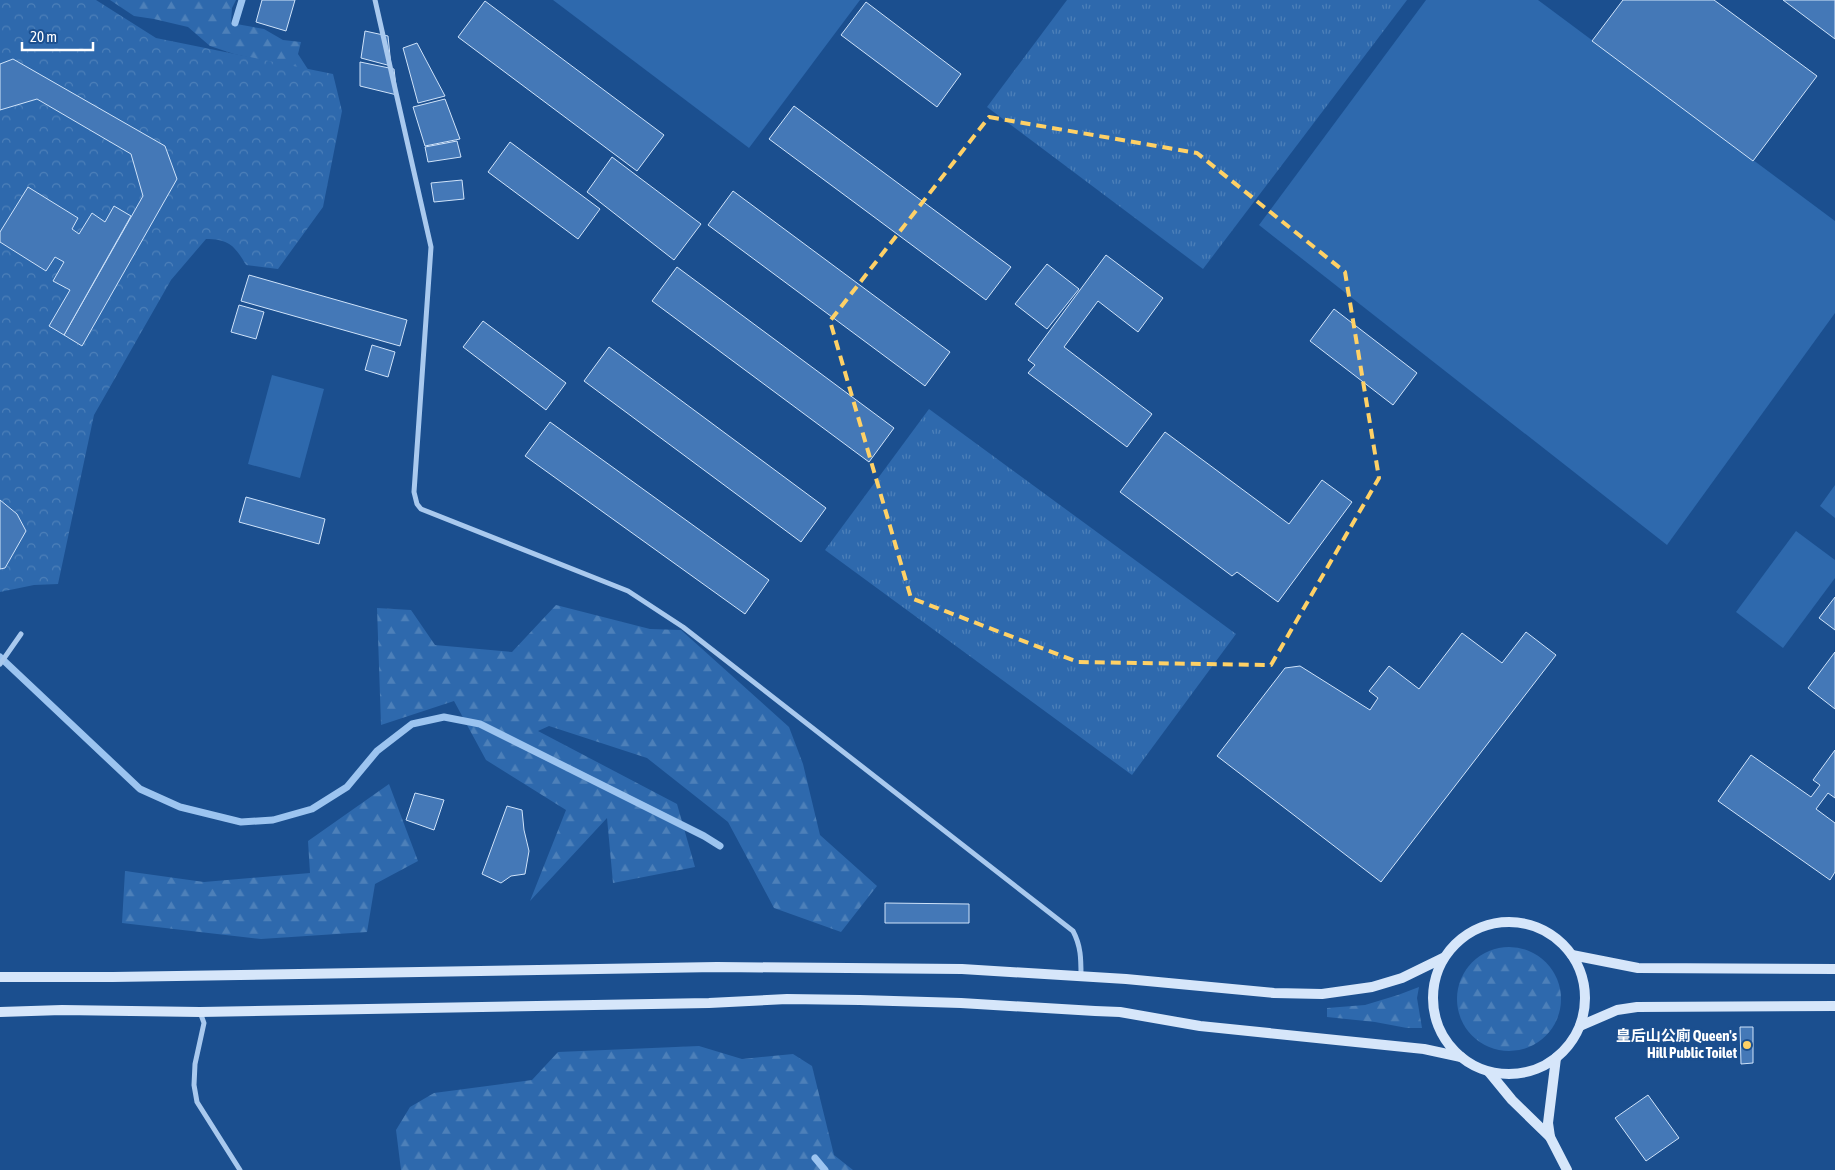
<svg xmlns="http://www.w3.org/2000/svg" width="1835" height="1170" font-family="'Asap Condensed','Noto Sans SC',sans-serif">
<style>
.grass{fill:url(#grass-tufts)}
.forest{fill:url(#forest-firs)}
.park{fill:url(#park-crowns)}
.pitch{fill:#2e69ad}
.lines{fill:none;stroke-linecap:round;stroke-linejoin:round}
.stream{stroke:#9cc4f0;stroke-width:7}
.building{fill:#4478b7;stroke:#cfe3fa}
.street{stroke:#a9c9ee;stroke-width:5}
.secondary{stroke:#d6e6fa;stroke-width:10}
.marked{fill:none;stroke:#ffd166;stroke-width:4;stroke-dasharray:10 6;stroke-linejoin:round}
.poi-dot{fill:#ffd166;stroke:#1b4f8f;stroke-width:2}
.labels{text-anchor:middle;stroke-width:5;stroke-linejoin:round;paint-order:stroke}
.poi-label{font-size:15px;font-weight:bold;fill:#fff;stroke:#1b4f8f;text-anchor:end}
</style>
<defs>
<pattern id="grass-tufts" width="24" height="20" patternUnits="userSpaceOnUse" patternTransform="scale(1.25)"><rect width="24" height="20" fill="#2e69ad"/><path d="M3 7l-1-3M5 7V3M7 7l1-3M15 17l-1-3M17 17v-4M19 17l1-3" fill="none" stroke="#4d80b9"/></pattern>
<pattern id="forest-firs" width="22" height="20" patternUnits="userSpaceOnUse" patternTransform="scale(1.25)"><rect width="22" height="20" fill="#2e69ad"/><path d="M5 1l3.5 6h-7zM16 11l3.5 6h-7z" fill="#4d80b9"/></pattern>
<pattern id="park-crowns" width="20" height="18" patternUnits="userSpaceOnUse" patternTransform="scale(1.25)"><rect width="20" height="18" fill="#2e69ad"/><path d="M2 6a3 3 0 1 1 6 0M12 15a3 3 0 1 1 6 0" fill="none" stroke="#4d80b9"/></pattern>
</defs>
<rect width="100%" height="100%" fill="#1b4f8f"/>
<g class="grass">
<path d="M1067 0H1407L1203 269 987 107Z"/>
<path d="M929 409 1236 634 1132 775 825 550Z"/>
</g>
<g class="forest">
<path d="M110 0H236L232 8 231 23 264 29 283 40 301 42 298 54 309 71 234 54 210 46 188 27 154 19 134 16Z"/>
<path d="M556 605 650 629 681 630 789 727 803 764 820 835 877 886 841 932 774 908 728 822 647 758 549 726 538 731 677 804 695 867 613 883 607 818 530 901 566 810 486 760 454 701 381 725 377 608 411 610 435 645 512 652Z"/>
<path d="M389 784 418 861 375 884 367 932 261 939 122 923 125 871 204 882 310 873 308 841Z"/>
<circle cx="1509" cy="999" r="52"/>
<path d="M1419 987 1417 998 1422 1028H1407L1375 1022 1327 1017V1008L1365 1005 1398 995Z"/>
<path d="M699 1046 742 1059 793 1054 812 1066 834 1155 853 1170H401L396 1130 410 1107 434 1093 532 1080 558 1052Z"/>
</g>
<path class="park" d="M0 0H96L156 38 333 74 342 111 323 207 278 269 246 265C235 246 229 239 206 239L171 280 94 415 58 584 34 585 0 592Z"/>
<g class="pitch">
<path d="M553 0H860L749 148Z"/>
<path d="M1426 0H1538L1835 221V313L1667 545 1259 225Z"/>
<path d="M272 375 324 389 300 478 248 464Z"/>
<path d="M1835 485V518L1820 506Z"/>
<path d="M1796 531 1835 560V578L1783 648 1736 612Z"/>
</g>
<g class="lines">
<g class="stream">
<path d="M235 23 242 0"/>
<path d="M0 657 140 789 180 807 241 822 273 820 312 809 347 787 377 751 412 724 444 717 480 724 704 836 720 846"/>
<path d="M815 1158 825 1170"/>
</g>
</g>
<g class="building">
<path d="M262 0H295L286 31 256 22Z"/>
<path d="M1623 0H1714L1817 76 1753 161 1592 41Z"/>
<path d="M1783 0H1835V39Z"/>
<path d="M485 1 664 135 637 171 458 37Z"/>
<path d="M866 2 961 74 937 107 841 35Z"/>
<path d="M365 31 388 36 391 66 361 58Z"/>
<path d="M417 43 445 96 418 103 403 48Z"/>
<path d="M13 59 165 146 177 179 82 346 64 335 143 196 131 154 37 99 0 110V64Z"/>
<path d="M360 62 394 69 397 95 360 86Z"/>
<path d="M445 99 460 139 425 146 413 107Z"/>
<path d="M794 106 1011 267 986 300 769 139Z"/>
<path d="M457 141 461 157 428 162 425 147Z"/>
<path d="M510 142 600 209 578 239 488 172Z"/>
<path d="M612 157 701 224 674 260 587 192Z"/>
<path d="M462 180 464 199 434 202 431 183Z"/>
<path d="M28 187 78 218 72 229 79 234 92 213 105 222 114 206 131 216 64 335 49 326 70 290 53 281 64 262 55 257 46 271 0 242V232Z"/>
<path d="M733 191 950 352 925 386 708 225Z"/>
<path d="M1106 255 1163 298 1138 332 1098 301 1064 347 1152 414 1127 447 1028 373 1035 365 1028 360Z"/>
<path d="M1047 264 1079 289 1047 329 1015 304Z"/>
<path d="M677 267 894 428 869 462 652 301Z"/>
<path d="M249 275 407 320 400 346 241 301Z"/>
<path d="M239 305 264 312 256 339 231 332Z"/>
<path d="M1334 309 1417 373 1393 405 1310 341Z"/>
<path d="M483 321 566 383 546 410 463 347Z"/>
<path d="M372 345 395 352 388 377 365 370Z"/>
<path d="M609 347 826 508 801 542 584 381Z"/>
<path d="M550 422 769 580 745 614 525 456Z"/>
<path d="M1165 432 1289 524 1322 480 1352 502 1278 602 1237 572 1232 576 1120 492Z"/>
<path d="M246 497 325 519 319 544 239 522Z"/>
<path d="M0 500 17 514 26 531 5 568 0 569Z"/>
<path d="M1835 597V630L1819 618Z"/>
<path d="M1526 632 1556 655 1381 882 1217 756 1285 668 1300 666 1370 710 1378 698 1369 691 1389 666 1419 689 1462 633 1502 663Z"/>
<path d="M1835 652V709L1808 688Z"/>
<path d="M1835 750V798L1828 793 1816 809 1835 823V872L1830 880 1718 801 1751 755 1811 797 1820 785 1813 780Z"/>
<path d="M415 793 444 800 434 830 406 820Z"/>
<path d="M507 806 522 810 524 830 529 851 525 874 511 876 501 883 482 874Z"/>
<path d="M885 903 969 904V923H885Z"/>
<path d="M1740 1027H1753V1063L1741 1064Z"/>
<path d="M1648 1095 1679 1138 1646 1161 1615 1118Z"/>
</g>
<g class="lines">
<g class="street">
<path d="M375 0 431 247 414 492 417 504 421 509 628 591 683 627 1073 931C1081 946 1081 959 1081 976"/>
<path d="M0 664 21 634"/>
<path d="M200 1012 204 1023 195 1064 194 1085 197 1102 240 1170"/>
</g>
<g class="secondary">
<circle cx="1509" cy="998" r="76"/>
<path d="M1572 955 1638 968 1835 969"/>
<path d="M0 977H113L717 967 962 969 1126 979 1274 993 1322 994 1372 987 1402 978 1443 958"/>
<path d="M0 1012 62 1010 200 1012 709 1003 787 999 860 1000 961 1003 1095 1011 1120 1012 1200 1026 1424 1049 1461 1057"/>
<path d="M1580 1026 1617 1010 1637 1007 1835 1006"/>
<path d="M1489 1072 1512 1100 1550 1137 1567 1170"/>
<path d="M1550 1137 1548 1123 1556 1058"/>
</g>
</g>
<path class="marked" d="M989 117 1197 153 1345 272 1379 478 1271 665 1078 662 911 598 830 321Z"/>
<circle class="poi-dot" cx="1747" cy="1045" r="5"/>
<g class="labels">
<g class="poi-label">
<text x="1737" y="1041">皇后山公廁 Queen's<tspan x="1737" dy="17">Hill Public Toilet</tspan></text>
</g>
</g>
<path d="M22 42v8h71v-8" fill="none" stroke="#ffffff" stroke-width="2.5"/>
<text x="30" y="42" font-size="15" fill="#ffffff" stroke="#1b4f8f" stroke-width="4" paint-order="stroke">20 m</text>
</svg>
